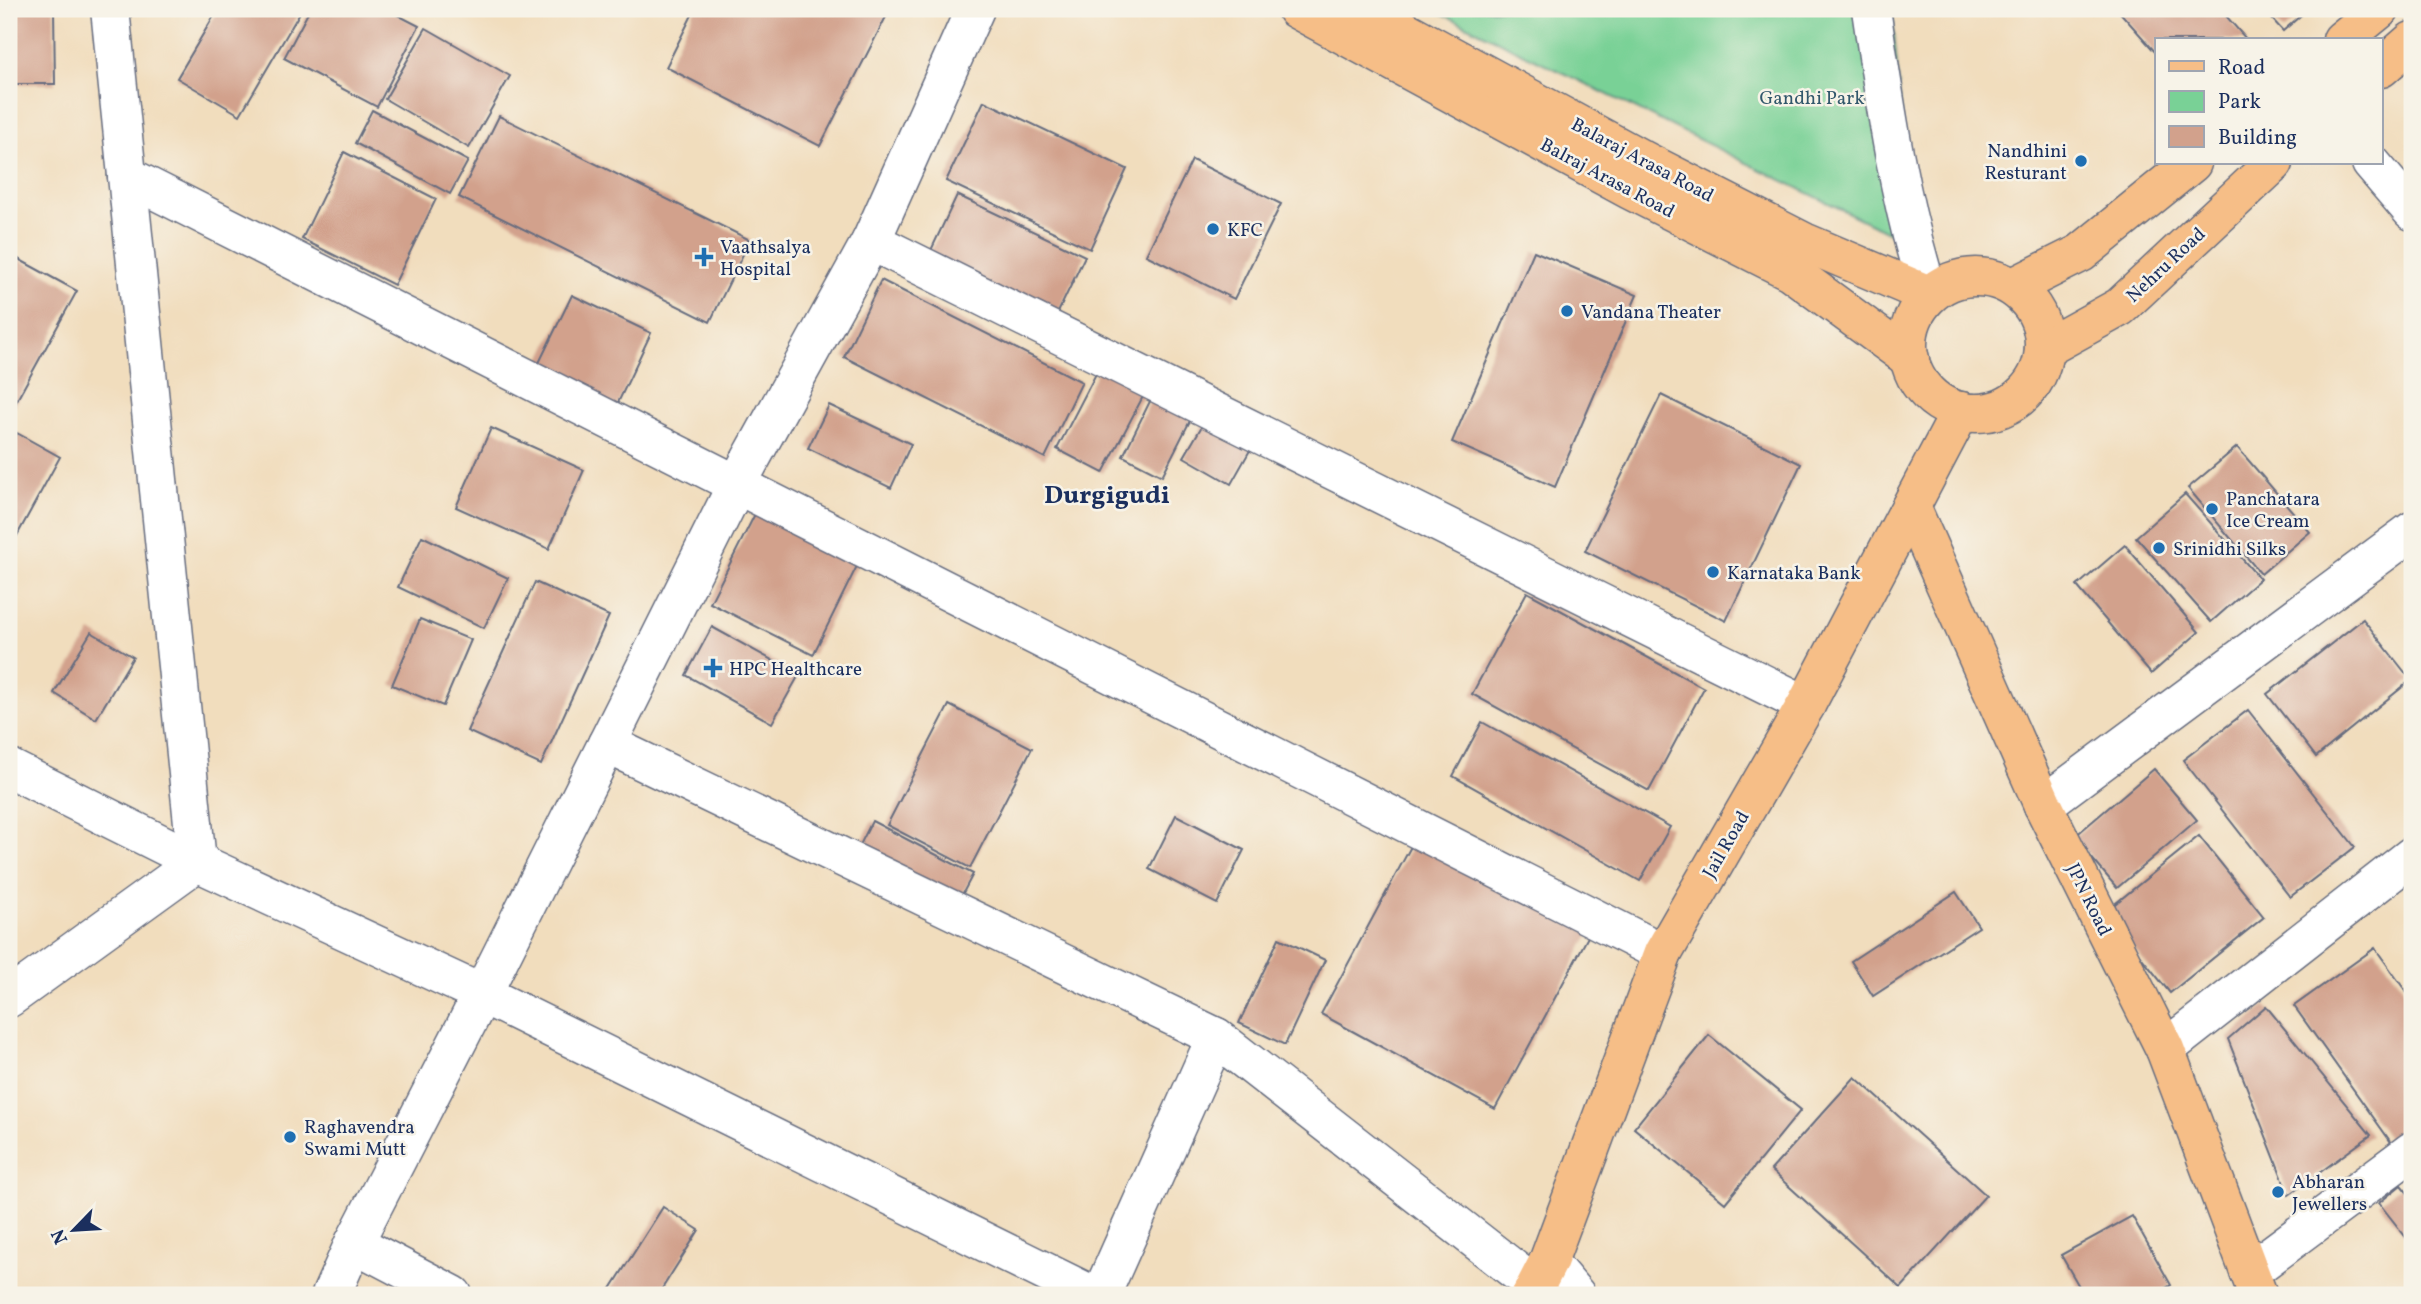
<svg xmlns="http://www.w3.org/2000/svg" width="2421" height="1304" font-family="Vollkorn,serif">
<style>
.green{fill:#79d196;stroke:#4a807a;stroke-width:2}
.building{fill:#d2a18c}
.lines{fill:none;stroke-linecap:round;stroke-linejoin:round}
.minor-casing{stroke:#666c7f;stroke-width:41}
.major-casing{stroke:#666c7f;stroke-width:41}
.minor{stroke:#fff;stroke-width:38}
.major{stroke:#f6be87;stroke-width:38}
.poi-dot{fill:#1f6fb2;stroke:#f7f3e8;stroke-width:2.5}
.labels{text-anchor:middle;stroke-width:5;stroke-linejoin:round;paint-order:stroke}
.park-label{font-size:19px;fill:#32586c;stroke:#f7f3e8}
.poi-label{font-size:19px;fill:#1b2f5e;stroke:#f7f3e8;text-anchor:start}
.street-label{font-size:19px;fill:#1b2f5e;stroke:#f7f3e8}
.district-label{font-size:26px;font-weight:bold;fill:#1b2f5e;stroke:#f7f3e8}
</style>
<rect width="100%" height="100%" fill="#f7f3e8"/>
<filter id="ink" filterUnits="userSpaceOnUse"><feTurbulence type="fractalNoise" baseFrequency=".0143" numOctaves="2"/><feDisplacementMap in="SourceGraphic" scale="14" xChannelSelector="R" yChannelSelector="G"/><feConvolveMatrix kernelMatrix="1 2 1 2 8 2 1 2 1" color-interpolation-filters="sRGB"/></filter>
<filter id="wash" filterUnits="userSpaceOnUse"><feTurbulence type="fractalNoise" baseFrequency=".00686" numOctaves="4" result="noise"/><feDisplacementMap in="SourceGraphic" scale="28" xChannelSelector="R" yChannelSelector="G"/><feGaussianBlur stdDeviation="1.57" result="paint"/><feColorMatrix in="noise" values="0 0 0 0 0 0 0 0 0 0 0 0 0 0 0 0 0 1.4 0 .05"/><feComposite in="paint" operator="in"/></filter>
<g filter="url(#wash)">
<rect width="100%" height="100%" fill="#f1ddbd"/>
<path class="green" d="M1433 9H1892L1912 244Z"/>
<g id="blocks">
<g class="building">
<path d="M9 9H54L55 84H9Z"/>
<path d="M218 9H302L240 115 177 78Z"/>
<path d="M310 9H386L419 26 377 107 284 58Z"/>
<path d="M695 9H890L820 146 666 67Z"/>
<path d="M2117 9H2220L2247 40H2157V54Z"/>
<path d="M2263 9H2308L2283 31Z"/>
<path d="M426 28 510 76 469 148 385 99Z"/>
<path d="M984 101 1127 169 1090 249 946 181Z"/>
<path d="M372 110 468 161 450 194 355 143Z"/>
<path d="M499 116 750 240 710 322 459 197Z"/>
<path d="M344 152 436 199 394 285 302 239Z"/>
<path d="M1192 160 1281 204 1234 299 1146 255Z"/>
<path d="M957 195 1085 256 1054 321 926 261Z"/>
<path d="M1534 251 1637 295 1555 487 1452 442Z"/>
<path d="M9 254 77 291 12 409 9 407Z"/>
<path d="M881 280 1082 382 1045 458 844 357Z"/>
<path d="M572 295 651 333 616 407 536 369Z"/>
<path d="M1102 362 1148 387 1103 473 1057 449Z"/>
<path d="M1157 387 1197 407 1162 476 1123 456Z"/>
<path d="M1661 395 1801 464 1726 621 1585 551Z"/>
<path d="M829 405 911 444 891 488 808 448Z"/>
<path d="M1206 419 1253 445 1231 484 1184 457Z"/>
<path d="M491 428 584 470 549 549 456 507Z"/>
<path d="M17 433 60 457 14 541 9 538V449Z"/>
<path d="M2237 447 2310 532 2261 574 2188 488Z"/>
<path d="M2185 494 2260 579 2211 622 2136 537Z"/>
<path d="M757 510 859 562 813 655 710 603Z"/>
<path d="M422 536 508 578 484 628 398 587Z"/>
<path d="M2125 545 2199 632 2151 674 2077 586Z"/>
<path d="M535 582 609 616 541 765 467 731Z"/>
<path d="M1527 592 1704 688 1649 791 1472 694Z"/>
<path d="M420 619 471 640 443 706 392 685Z"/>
<path d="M2363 619 2411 680 2316 757 2267 694Z"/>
<path d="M712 627 799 675 772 723 686 675Z"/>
<path d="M91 632 133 657 96 719 54 693Z"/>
<path d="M949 705 1032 748 970 868 887 825Z"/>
<path d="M2248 710 2355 847 2290 897 2183 760Z"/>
<path d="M1482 722 1670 827 1640 881 1453 776Z"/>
<path d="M2154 769 2197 820 2117 888 2074 837Z"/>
<path d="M1176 815 1244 850 1217 904 1149 869Z"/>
<path d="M872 821 973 874 954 910 854 857Z"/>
<path d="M2199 836 2264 917 2170 993 2105 912Z"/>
<path d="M1416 837 1590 933 1495 1109 1321 1014Z"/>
<path d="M1956 892 1979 927 1873 996 1851 961Z"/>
<path d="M1279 938 1325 960 1285 1045 1239 1023Z"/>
<path d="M2375 948 2412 1000V1141L2398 1152 2294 1006Z"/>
<path d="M2266 1006 2371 1135 2289 1195 2228 1039Z"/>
<path d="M1709 1035 1801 1110 1725 1203 1634 1128Z"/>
<path d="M1855 1077 1986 1195 1901 1288 1771 1170Z"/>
<path d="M2401 1185 2412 1198V1245L2379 1203Z"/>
<path d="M663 1207 699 1230 658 1295H607Z"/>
<path d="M2132 1216 2171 1285 2153 1295H2084L2061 1255Z"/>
</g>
</g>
</g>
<g filter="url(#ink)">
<use href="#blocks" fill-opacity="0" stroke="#666c7f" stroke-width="2"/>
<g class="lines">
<g class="minor-casing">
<g id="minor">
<path d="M1871 9C1885 105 1899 202 1929 295"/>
<path d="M2371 163 2412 211"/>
<path d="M127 176 1663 953"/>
<path d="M871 241 1806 705"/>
<path d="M607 744 1216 1037 1535 1286"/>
<path d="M9 768 197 862 482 994 1092 1295"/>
<path d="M2043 805 2412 531"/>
<path d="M9 998 197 862 110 9"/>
<path d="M2165 1049 2412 856"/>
<path d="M354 1243 453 1295"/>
<path d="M1548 1262 1576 1295"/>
<path d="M2249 1272 2412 1151"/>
<path d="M331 1295 354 1243 482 994 737 484 871 241 975 9"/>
<path d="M1101 1295 1216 1037"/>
</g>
</g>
<g class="major-casing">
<g id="major">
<path d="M1296 9 1630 190 1790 271 1910 359"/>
<path d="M1365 9 1645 161 1804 242 1929 295"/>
<path d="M2342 40 2380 9"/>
<path d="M2381 68 2412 41"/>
<circle cx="1976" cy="345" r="68"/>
<path d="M2013 287 2081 253 2192 163"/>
<path d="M2044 349 2120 307 2274 163"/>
<path d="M1911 507 2043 805 2165 1049 2258 1295"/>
<path d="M1531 1295 1548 1262 1663 953 1806 705 1961 411"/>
</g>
</g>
<use href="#minor" class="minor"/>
<use href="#major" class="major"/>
</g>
</g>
<g class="poi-dot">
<circle cx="2081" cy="161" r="7"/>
<circle cx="1213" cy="229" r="7"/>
<path d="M700.5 246.5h7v7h7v7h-7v7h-7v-7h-7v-7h7z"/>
<circle cx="1567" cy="311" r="7"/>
<circle cx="2212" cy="509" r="7"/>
<circle cx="2159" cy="548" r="7"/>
<circle cx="1713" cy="572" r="7"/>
<path d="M709.5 657.5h7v7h7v7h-7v7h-7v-7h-7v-7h7z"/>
<circle cx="290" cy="1137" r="7"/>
<circle cx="2278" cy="1192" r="7"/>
</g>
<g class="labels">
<g class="park-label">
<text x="1812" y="104">Gandhi Park</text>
</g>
<g class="poi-label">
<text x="2067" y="157" text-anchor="end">Nandhini<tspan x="2067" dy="22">Resturant</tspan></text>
<text x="1227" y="236">KFC</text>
<text x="720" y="253">Vaathsalya<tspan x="720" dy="22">Hospital</tspan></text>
<text x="1581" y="318">Vandana Theater</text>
<text x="2226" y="505">Panchatara<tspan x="2226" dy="22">Ice Cream</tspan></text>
<text x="2173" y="555">Srinidhi Silks</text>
<text x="1727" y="579">Karnataka Bank</text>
<text x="729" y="675">HPC Healthcare</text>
<text x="304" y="1133">Raghavendra<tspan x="304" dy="22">Swami Mutt</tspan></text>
<text x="2292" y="1188">Abharan<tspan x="2292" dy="22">Jewellers</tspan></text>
</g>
<g class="street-label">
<text transform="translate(1643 159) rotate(28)" y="7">Balaraj Arasa Road</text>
<text transform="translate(1608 177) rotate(28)" y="7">Balraj Arasa Road</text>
<text transform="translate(2165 264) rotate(-43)" y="7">Nehru Road</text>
<text transform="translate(1725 844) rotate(-60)" y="7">Jail Road</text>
<text transform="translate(2090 899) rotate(64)" y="7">JPN Road</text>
</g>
<g class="district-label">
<text x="1107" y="503">Durgigudi</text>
</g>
</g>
<rect width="2421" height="1304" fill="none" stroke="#f7f3e8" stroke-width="35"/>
<rect x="2155" y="38" width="228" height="126" fill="#f7f3e8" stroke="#9fa5b1" stroke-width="2"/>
<rect x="2169" y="61" width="35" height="10" fill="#f6be87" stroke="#9fa5b1" stroke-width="2"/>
<text x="2218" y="74" font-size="21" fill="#1b2f5e">Road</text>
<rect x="2169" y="91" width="35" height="21" fill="#79d196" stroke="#9fa5b1" stroke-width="2"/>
<text x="2218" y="108" font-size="21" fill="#1b2f5e">Park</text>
<rect x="2169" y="126" width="35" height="21" fill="#d2a18c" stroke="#9fa5b1" stroke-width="2"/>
<text x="2218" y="144" font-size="21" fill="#1b2f5e">Building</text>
<g transform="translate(74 1230) rotate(245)" stroke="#f7f3e8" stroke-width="5" paint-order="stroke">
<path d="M0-5L12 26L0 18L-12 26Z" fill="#1b2f5e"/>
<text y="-10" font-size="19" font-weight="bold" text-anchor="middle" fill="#1b2f5e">N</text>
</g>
</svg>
